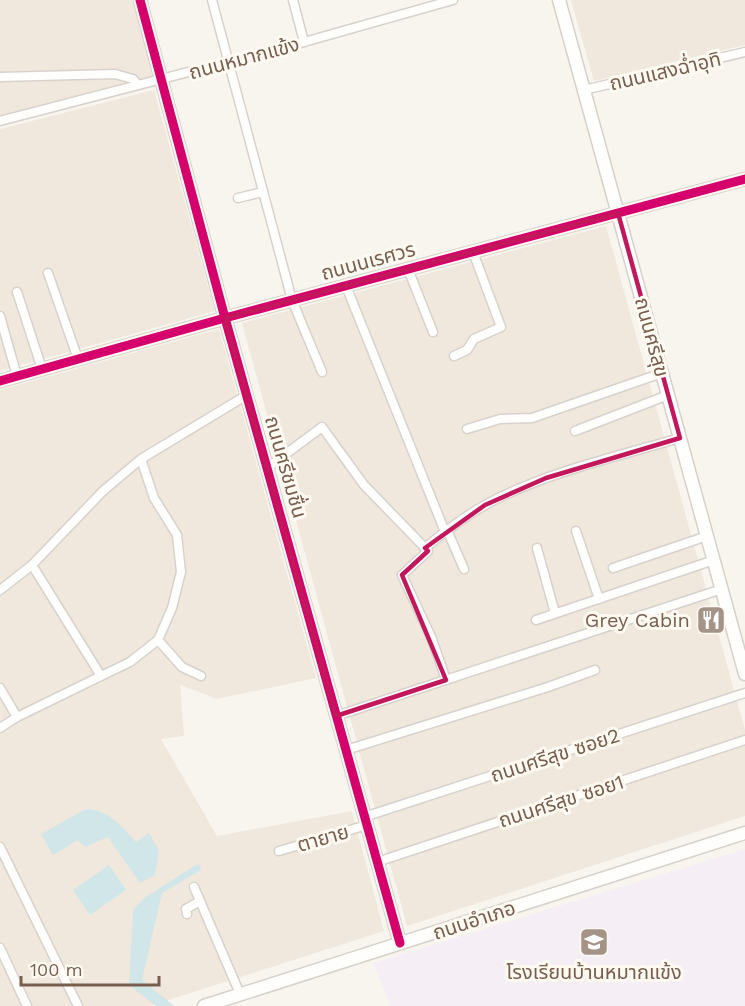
<svg xmlns="http://www.w3.org/2000/svg" width="745" height="1006" font-family="'Work Sans','Noto Sans Thai',sans-serif">
<style>
.residential{fill:#f0e8dd}
.education{fill:#f5eef4}
.water{fill:#d1e6e8}
.lines{fill:none;stroke-linecap:round;stroke-linejoin:round}
.street-casing{stroke:#d8d2cd;stroke-width:11}
.secondary-casing{stroke:#d6d1ca;stroke-width:15}
.street{stroke:#fefefd;stroke-width:8}
.secondary{stroke:#fefefd;stroke-width:12}
.cycleway-casing{stroke:#fefaf2;stroke-width:13}
.cycleway{stroke:#d6006c;stroke-width:9}
.marked{fill:none;stroke:#c2185b;stroke-width:4.5;stroke-linejoin:round}
.labels{text-anchor:middle;stroke-width:6;stroke-linejoin:round;paint-order:stroke}
.street-label{font-size:20px;fill:#775e4f;stroke:#fefaf2}
.poi-label{font-size:20px;fill:#775e4f;stroke:#fefaf2;text-anchor:end}
</style>
<rect width="100%" height="100%" fill="#f8f5ef"/>
<g class="residential">
<path d="M0 0H134L155 76 0 116Z"/>
<path d="M571 0H745V45L594 81Z"/>
<path d="M154 90 215 311 0 371V129Z"/>
<path d="M606 226 745 730V816L407 926 242 323Z"/>
<path d="M219 329 316 678 217 699 180 685 184 736 161 739 217 836 352 811 384 931 150 1006H0V390Z"/>
</g>
<path class="education" d="M745 849V1006H390L374 963Z"/>
<g class="water">
<path d="M86 809C108 809 123 827 136 842L149 833 159 850 155 875 140 883 108 837 85 847 78 840 53 855 41 834Z"/>
<path d="M199 863 201 870 162 893 142 980 174 1006H156L129 985 133 910 144 898Z"/>
<path d="M109 865 126 890 90 915 73 890Z"/>
</g>
<g class="lines">
<g class="street-casing">
<g id="street">
<path d="M212 0 292 300 322 372"/>
<path d="M293 0 304 42"/>
<path d="M0 77 115 74 133 79 138 85"/>
<path d="M584 90 745 52"/>
<path d="M0 121 304 42 453 0"/>
<path d="M238 198 263 192"/>
<path d="M408 269 433 332"/>
<path d="M48 273 78 359"/>
<path d="M346 286 445 532"/>
<path d="M17 292 42 369"/>
<path d="M0 316 17 376"/>
<path d="M454 356 467 350 474 339 501 327 473 252"/>
<path d="M467 429 500 419 532 418 662 373"/>
<path d="M575 431 668 395"/>
<path d="M141 459 154 498 177 535 181 572 172 608 158 640 130 662 101 676 32 565 103 491 141 459 247 395"/>
<path d="M267 468 322 427 364 485 428 551 402 575 432 639 446 680"/>
<path d="M447 530 464 569"/>
<path d="M576 531 599 599"/>
<path d="M425 548C444 532 464 517 485 505 541 474 618 456 680 438"/>
<path d="M537 548 555 613"/>
<path d="M613 568 707 536"/>
<path d="M0 590 32 565"/>
<path d="M536 620 714 560"/>
<path d="M158 640 182 667 201 676"/>
<path d="M0 688 17 717"/>
<path d="M336 716 722 589"/>
<path d="M0 728 17 717 101 676"/>
<path d="M346 750 548 687 595 670"/>
<path d="M364 817 745 693"/>
<path d="M0 847 78 1006"/>
<path d="M279 851 367 825"/>
<path d="M377 862 745 740"/>
<path d="M194 887 240 994"/>
<path d="M187 914 186 909 200 901"/>
<path d="M0 948 27 1006"/>
</g>
</g>
<g class="secondary-casing">
<g id="secondary">
<path d="M140 0 225 318 400 943"/>
<path d="M559 0 745 674"/>
<path d="M0 381 225 318 745 179"/>
<path d="M204 1006 745 833"/>
</g>
</g>
<use href="#street" class="street"/>
<use href="#secondary" class="secondary"/>
<g class="cycleway-casing">
<g id="cycleway">
<path d="M140 0 225 318 400 943"/>
<path d="M0 381 225 318 745 179"/>
</g>
</g>
<use href="#cycleway" class="cycleway"/>
</g>
<path class="marked" d="M618 213 680 438 546 478 485 505 425 548 428 551 402 575 446 680 336 716 225 318Z"/>
<defs>
<g id="restaurant-square" transform="scale(1.5)"><rect x="-9" y="-9" width="18" height="18" rx="4" fill="#a49387" stroke="#fefaf2"/><path d="M-5-6h1v4h1v-4h1v4h1v-4h1v5L-1.5 .5V6h-2V.5L-5-1ZM5-6V6H3V1.5H1.5Q1.5-4 5-6Z" fill="#fff"/></g>
<g id="school-square" transform="scale(1.5)"><rect x="-9" y="-9" width="18" height="18" rx="4" fill="#a49387" stroke="#fefaf2"/><path d="M0-5L7-2L0 1L-7-2ZM-4 1L0 2.5L4 1V4Q0 6-4 4Z" fill="#fff"/></g>
</defs>
<g fill-rule="evenodd">
<use href="#restaurant-square" x="711" y="620"/>
<use href="#school-square" x="594" y="942"/>
</g>
<g class="labels">
<g class="street-label">
<text transform="translate(244 58) rotate(-15)" y="7">ถนนหมากแข้ง</text>
<text transform="translate(665 71) rotate(-13)" y="7">ถนนแสงฉ่ำอุทิ</text>
<text transform="translate(368 261) rotate(-15)" y="7">ถนนนเรศวร</text>
<text transform="translate(652 337) rotate(75)" y="7">ถนนศรีสุข</text>
<text transform="translate(286 467) rotate(74)" y="7">ถนนศรีชมชื่น</text>
<text transform="translate(555 755) rotate(-18)" y="7">ถนนศรีสุข ซอย2</text>
<text transform="translate(561 801) rotate(-18)" y="7">ถนนศรีสุข ซอย1</text>
<text transform="translate(323 838) rotate(-16)" y="7">ตายาย</text>
<text transform="translate(474 920) rotate(-18)" y="7">ถนนอำเภอ</text>
</g>
<g class="poi-label">
<text x="690" y="627">Grey Cabin</text>
<text x="594" y="979" text-anchor="middle">โรงเรียนบ้านหมากแข้ง</text>
</g>
</g>
<path d="M21 976v9h138v-9" fill="none" stroke="#775e4f" stroke-width="3"/>
<text x="30" y="976" font-size="18" fill="#775e4f" stroke="#fefaf2" stroke-width="4.5" paint-order="stroke">100 m</text>
</svg>
